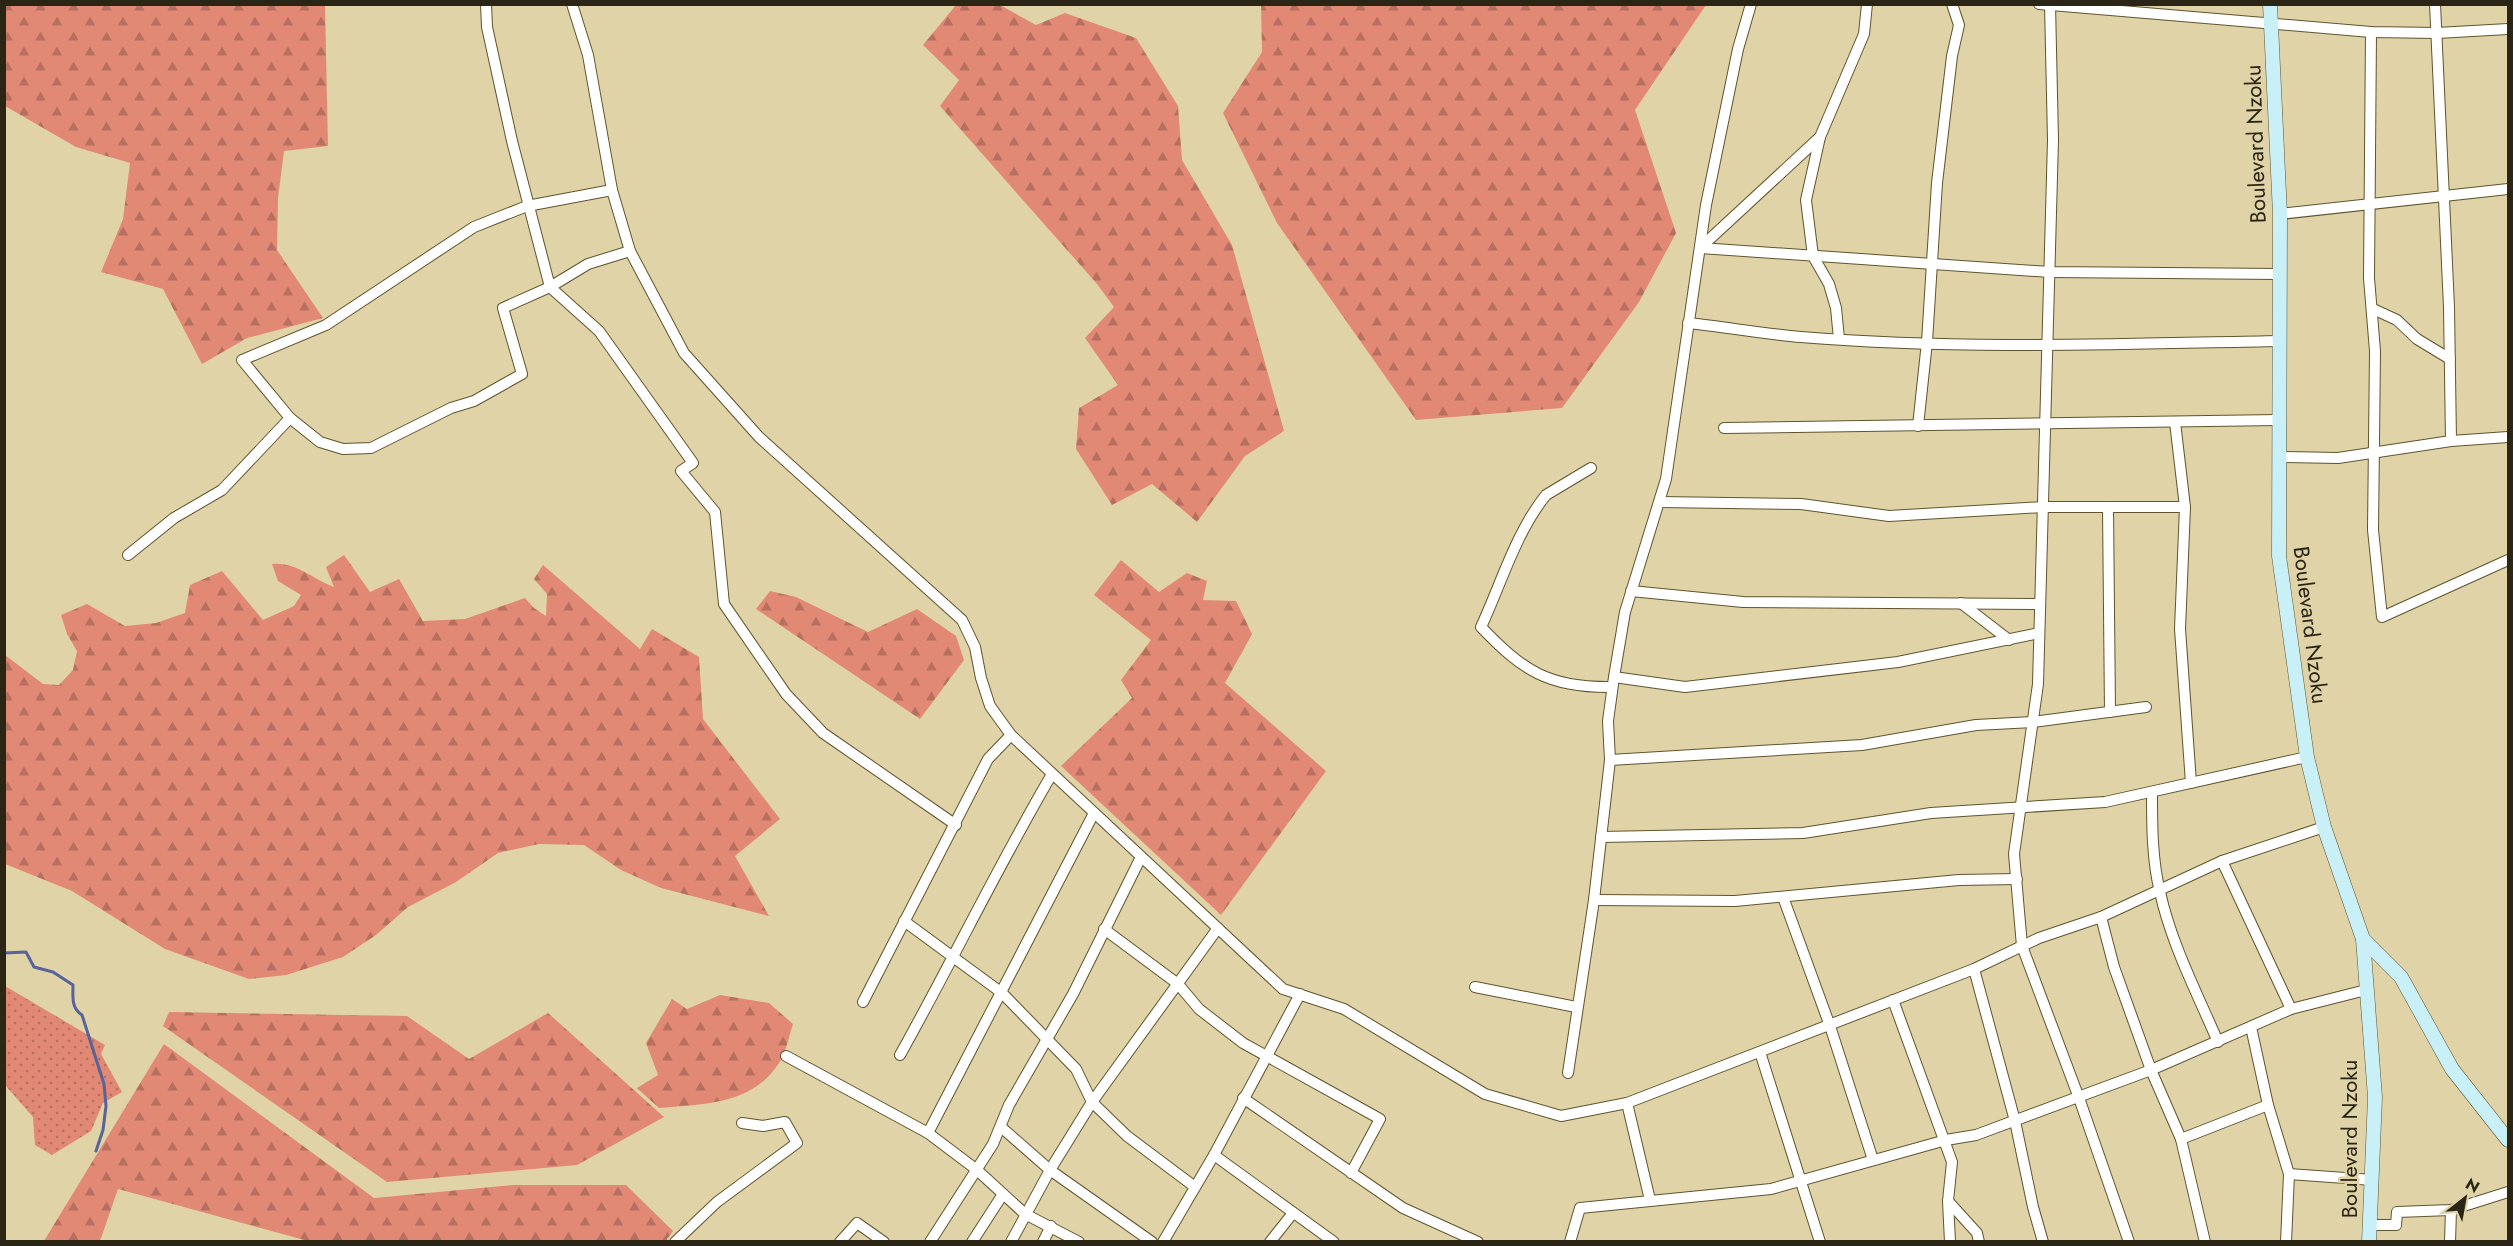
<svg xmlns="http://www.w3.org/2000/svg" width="2513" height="1246" font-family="Jost,sans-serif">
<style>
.grass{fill:url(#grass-dots)}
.forest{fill:url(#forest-firs)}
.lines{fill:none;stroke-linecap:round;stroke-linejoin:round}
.stream{stroke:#58639a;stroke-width:3}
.street-casing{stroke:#5f542d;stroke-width:12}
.secondary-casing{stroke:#5f542d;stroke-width:15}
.street{stroke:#fff;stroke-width:10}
.secondary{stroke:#c9eff7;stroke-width:14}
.labels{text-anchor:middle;stroke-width:5;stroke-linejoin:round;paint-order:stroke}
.street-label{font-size:22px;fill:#2a2514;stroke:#e0d3a8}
</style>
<defs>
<pattern id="grass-dots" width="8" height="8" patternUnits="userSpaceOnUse" patternTransform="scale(1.5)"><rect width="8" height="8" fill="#e28975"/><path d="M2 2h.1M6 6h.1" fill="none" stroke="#b7705f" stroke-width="1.8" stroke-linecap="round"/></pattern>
<pattern id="forest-firs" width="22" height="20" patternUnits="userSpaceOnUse" patternTransform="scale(1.5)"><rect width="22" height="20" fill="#e28975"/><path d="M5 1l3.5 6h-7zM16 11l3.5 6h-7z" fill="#b7705f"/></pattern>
</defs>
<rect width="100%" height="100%" fill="#e0d3a8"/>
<path class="grass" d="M5 986 105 1045 101 1054 122 1092 103 1103 91 1131 52 1155 35 1145 33 1117 5 1085Z"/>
<g class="forest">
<path d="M5 4 325 5 328 146 284 151 278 198 277 250 323 318 247 338 202 364 163 289 101 272 123 219 130 163 76 147 5 106Z"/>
<path d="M956 5H1000L1036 25 1065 13 1136 38 1178 106 1182 160 1232 245 1284 431 1245 456 1197 522 1152 484 1112 505 1076 449 1079 408 1118 385 1085 338 1114 307 1097 284 940 106 959 80 923 45Z"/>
<path d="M1261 5H1706L1635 110 1676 233 1639 302 1562 408 1416 420 1277 223 1223 113 1262 52Z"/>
<path d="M344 555 370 592 399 579 423 621 465 619 525 598 534 608 546 616 547 594 534 579 543 565 640 649 652 629 699 657 703 719 780 819 735 856 769 916 661 888 621 870 584 845 539 844 498 853 456 882 408 907 376 935 343 957 286 975 249 979 165 949 72 891 5 864V655L43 684 59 685 73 670 77 651 67 634 61 615 87 604 125 626 156 623 185 613 190 585 222 571 263 620 294 606 301 595 278 581 272 564C297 562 310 578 334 587L326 567Z"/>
<path d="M1121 560 1159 592 1187 573 1207 581 1203 600 1236 601 1252 634 1225 683 1326 771 1221 915 1061 766 1132 698 1121 680 1151 640 1094 595Z"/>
<path d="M770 591 796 597 868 632 917 609 956 636 964 660 920 719 756 609Z"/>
<path d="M720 995 769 1003 793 1024C789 1036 786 1052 779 1063 752 1105 704 1104 659 1108L637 1088 658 1075 646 1043 672 999 687 1009Z"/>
<path d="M169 1012 407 1016 469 1059 548 1013 664 1117 577 1165 387 1182 163 1026Z"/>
<path d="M164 1044 374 1198 514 1185H626L673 1231 665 1242 308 1241 118 1189 100 1241H44Z"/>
</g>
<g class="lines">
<path class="stream" d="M4 953 26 952 34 967 53 972 73 985C73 997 71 1008 82 1015L104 1084 106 1106 103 1130 96 1151"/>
<g class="street-casing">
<g id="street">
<path d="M486 4 487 27 512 141 550 287 599 331 693 463 681 471 715 512 724 604 786 694 823 733 956 825"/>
<path d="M572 4 588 55 612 190 630 251 684 353 759 437 962 620 975 647 981 678 990 706 1011 735 1283 989 1344 1009 1485 1094 1561 1116 1627 1103 1974 969 2039 938 2101 917 2222 861 2324 827"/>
<path d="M2039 4 2371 32 2437 33 2508 29"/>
<path d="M2050 4 2053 140 2038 684 2014 854 2022 946 2079 1098 2129 1242"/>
<path d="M2435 4 2449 307 2451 441"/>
<path d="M2371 32 2369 278 2375 351 2373 530 2382 617 2508 560"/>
<path d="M2280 214 2508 189"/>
<path d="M1700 248 2050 272 2280 274"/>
<path d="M1700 248 1820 137"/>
<path d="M2373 309 2397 320 2417 339 2450 359"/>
<path d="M1688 323C1726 327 1764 334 1801 337 1960 350 2120 344 2279 341"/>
<path d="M1839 339 1836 308 1829 284 1813 256 1806 200 1820 137 1864 34 1867 4"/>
<path d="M290 418 320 442 343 449 371 448 451 408 474 401 522 374 503 308 550 287 588 264 630 251"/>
<path d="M2175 422 2185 507 2180 629 2191 783"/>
<path d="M1918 426 1927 342 1937 183 1952 56 1959 25 1952 4"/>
<path d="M1724 428 2279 420"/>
<path d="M2279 457 2338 458 2451 441 2508 437"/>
<path d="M1591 468 1546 495C1516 532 1501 584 1481 627 1523 671 1549 688 1612 687"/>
<path d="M1659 502 1801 504 1889 516 2043 507H2185"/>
<path d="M2108 507 2110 712"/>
<path d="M128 555 174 518 222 490 290 418 242 360 326 325 474 227 527 206 612 190"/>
<path d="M1631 591 1743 602 2040 604"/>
<path d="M1961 603 2009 640"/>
<path d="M1614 677 1625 612 1666 479 1706 205 1738 49 1751 4"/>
<path d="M1610 760 1862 745 1976 725 2033 722 2146 707"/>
<path d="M2152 792C2152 825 2152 860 2160 892 2171 943 2197 993 2218 1042"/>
<path d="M1601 837 1803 833 1931 813 2105 802 2307 757"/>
<path d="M2222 861 2291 1009"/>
<path d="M1783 897 1830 1026 1873 1160"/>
<path d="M1594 900 1735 901 1959 880 2017 879"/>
<path d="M2101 917 2114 967 2151 1070 2181 1139 2205 1242"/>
<path d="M904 921 1002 993 1076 1069 1092 1102 1127 1136 1195 1187"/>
<path d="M1104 929 1178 984 1199 1009 1243 1043 1380 1119 1351 1173"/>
<path d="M1974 969 2015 1121 2033 1207 2043 1242"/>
<path d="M1475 987 1576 1007"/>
<path d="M1893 1000 1952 1162 1948 1201 1950 1242"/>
<path d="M863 1002 988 759 1011 735"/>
<path d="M2251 1027 2268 1105 2289 1174 2286 1242"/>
<path d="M1760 1052 1820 1242"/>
<path d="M900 1055C952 962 998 866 1052 774"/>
<path d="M786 1056 928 1133 977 1170 1025 1214 1079 1242"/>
<path d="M1568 1073 1594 900 1610 760 1608 721 1614 677 1685 687 1898 662 2039 633"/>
<path d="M1243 1098 1403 1208 1478 1242"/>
<path d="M1627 1103 1650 1200"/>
<path d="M1001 1127 1050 1170 1152 1242"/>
<path d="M928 1133 1094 813"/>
<path d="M2181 1139 2268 1105"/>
<path d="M1214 1155 1334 1242"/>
<path d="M2289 1174 2373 1180"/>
<path d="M1948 1201 1977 1233 1979 1242"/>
<path d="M2370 1225H2396L2397 1212 2451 1210 2508 1192"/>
<path d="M675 1242 717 1202 797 1143 785 1122 763 1126 742 1123"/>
<path d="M840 1242 857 1223 884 1242"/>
<path d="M930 1242 993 1144 1009 1105 1073 994 1141 857"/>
<path d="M972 1242 1003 1194"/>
<path d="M1011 1242 1050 1170 1092 1102 1218 928"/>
<path d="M1043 1242 1051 1226"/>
<path d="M1163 1242 1214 1155 1300 994"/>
<path d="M1270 1242 1293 1213"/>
<path d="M1570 1242 1580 1208 1771 1189 1946 1140 1976 1135 2151 1070 2291 1009 2366 990"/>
<path d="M2450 1242 2451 1210"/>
</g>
</g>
<g class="secondary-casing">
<g id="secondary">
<path d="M2270 4 2280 214 2279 556 2307 757 2324 827 2363 939 2375 1097 2369 1242"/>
<path d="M2363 939 2401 977 2452 1069 2508 1140"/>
</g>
</g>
<use href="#street" class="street"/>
<use href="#secondary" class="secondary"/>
</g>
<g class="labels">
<g class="street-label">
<text transform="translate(2255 144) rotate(-92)" y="8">Boulevard Nzoku</text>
<text transform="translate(2311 625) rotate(83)" y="8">Boulevard Nzoku</text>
<text transform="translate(2349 1139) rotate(-90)" y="8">Boulevard Nzoku</text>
</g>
</g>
<rect width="2513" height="1246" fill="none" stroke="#2a2514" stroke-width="12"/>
<g transform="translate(2465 1198) rotate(31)" stroke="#e0d3a8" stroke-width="4.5" paint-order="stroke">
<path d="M0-4.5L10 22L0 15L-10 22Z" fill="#2a2514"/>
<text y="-9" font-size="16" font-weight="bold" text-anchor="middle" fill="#2a2514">N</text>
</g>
</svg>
